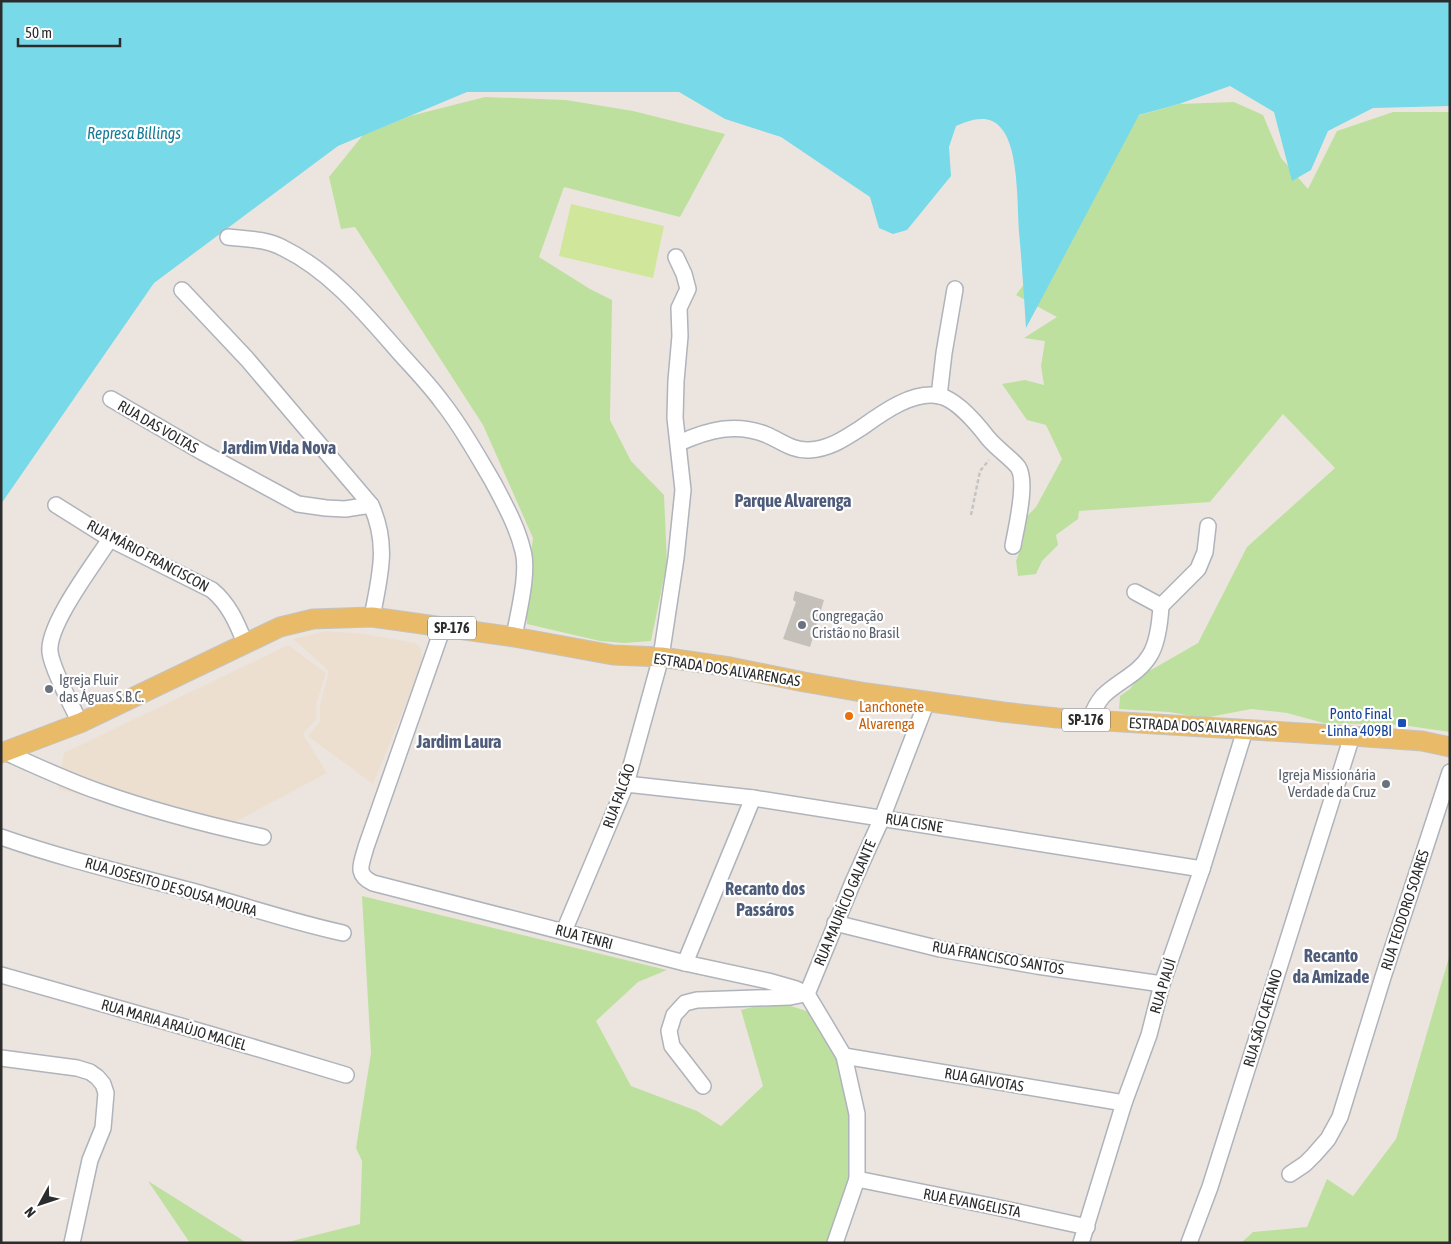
<svg xmlns="http://www.w3.org/2000/svg" width="1451" height="1244" font-family="'Asap Condensed',sans-serif">
<style>
.education{fill:#eddfcf}
.green{fill:#bde09f}
.pitch{fill:#d0e69b}
.water{fill:#78d9e8}
.building{fill:#c5c0ba}
.lines{fill:none;stroke-linecap:round;stroke-linejoin:round}
.minor-casing{stroke:#afb3bb;stroke-width:18}
.major-casing{stroke:#c4c4c4;stroke-width:21}
.path{stroke:#c4c4c4;stroke-width:2.5;stroke-dasharray:4 2.5;stroke-linecap:butt}
.minor{stroke:#fff;stroke-width:15}
.major{stroke:#e9ba67;stroke-width:19}
.worship-dot{fill:#6b7280;stroke:#fff;stroke-width:2}
.food-dot{fill:#e8710a;stroke:#fff;stroke-width:2}
.transit-dot{fill:#1a4fb4;stroke:#fff;stroke-width:2}
.labels{text-anchor:middle;stroke-width:4.5;stroke-linejoin:round;paint-order:stroke}
.shield{fill:#fff;stroke:#6b6b6b;stroke-width:1}
.shield-label{font-size:14px;font-weight:bold;fill:#2c2c2c}
.street-label{font-size:15px;fill:#2c2c2c;stroke:#fff}
.worship-label{font-size:15px;fill:#5b616d;stroke:#fff;text-anchor:start}
.food-label{font-size:15px;fill:#c56008;stroke:#fff;text-anchor:start}
.transit-label{font-size:15px;fill:#164399;stroke:#fff;text-anchor:end}
.water-label{font-size:16px;font-style:italic;fill:#157a96;stroke:#fff}
.quarter-label{font-size:18px;font-weight:bold;fill:#4e5c7a;stroke:#fff}
</style>
<rect width="100%" height="100%" fill="#ece5df"/>
<g class="education">
<path d="M326 631 363 634 416 643 421 649 423 662 373 784 308 736 320 721V705L329 671 293 639Z"/>
<path d="M288 645 326 673 316 705 317 718 303 734 327 773 216 832 58 789 64 753Z"/>
</g>
<g class="green">
<path d="M485 97 566 100 633 111 725 134 680 217 564 187 539 257 590 289 612 300 610 420 631 461 664 495 667 563 651 641 624 643 600 641 527 624 526 613 533 580 529 570 533 538 483 425 355 227 341 229 329 177 363 135 410 116Z"/>
<path d="M1234 102 1263 115 1281 158 1308 189 1337 131 1393 112H1450V732L1402 725 1324 723 1287 713 1251 709 1204 718 1169 712 1119 709 1120 696 1130 689 1147 666 1151 670 1198 643 1247 547 1335 468 1283 414 1210 502 1079 511 1078 519 1056 535 1058 545 1042 561 1036 574 1018 576 1016 561 1023 543 1026 517 1036 507 1062 459 1046 425 1027 420 1002 384 1025 380 1044 385 1041 366 1045 341 1024 338 1057 317 1016 295 1038 265 1109 124 1179 104Z"/>
<path d="M362 896 667 970 638 982 596 1021 631 1086 697 1111 721 1126 763 1086 741 1010 775 1001 816 1014 840 1058 855 1137 854 1180 832 1243H284L360 1224 362 1161 356 1148 371 1053Z"/>
<path d="M1450 954V1243H1241L1253 1232 1307 1227 1327 1179 1353 1196 1396 1139Z"/>
<path d="M148 1181 247 1243H190Z"/>
</g>
<path class="pitch" d="M571 204 664 226 653 278 559 256Z"/>
<path class="water" d="M1 1H1450V106L1373 108 1328 131 1311 170 1292 181 1274 112 1230 86 1179 104 1139 115 1026 328C1024 296 1022 264 1019 232 1017 205 1019 148 1001 128 989 113 970 120 956 126L949 147 951 176 907 230 893 234 879 228 870 197 781 137 725 119 679 92H467L338 146 154 283 1 504Z"/>
<path class="building" d="M795 591 824 600 810 647 783 639 796 602 793 600Z"/>
<g class="lines">
<g class="minor-casing">
<g id="minor">
<path d="M228 237C247 239 266 239 283 248 330 271 364 312 398 351 413 368 429 384 442 402 462 427 477 455 493 482 505 505 517 526 523 551 529 573 518 614 514 637"/>
<path d="M182 290 247 359 371 505C389 545 380 575 372 617"/>
<path d="M939 396 944 353 955 289"/>
<path d="M111 399 202 452 298 504 326 508 345 509 371 505"/>
<path d="M679 443C708 430 736 422 767 435 781 441 793 451 809 450 829 449 844 439 861 428 882 413 913 390 940 396 957 400 978 425 988 438 997 449 1011 458 1018 467 1028 482 1016 528 1013 546"/>
<path d="M56 505 110 539 212 590C229 604 237 623 245 643"/>
<path d="M1161 606 1198 569 1205 552 1208 526"/>
<path d="M443 627 366 847C362 863 354 874 373 883L685 963 768 981 796 989 807 994 844 1056 857 1114V1179L835 1243"/>
<path d="M1090 720C1093 711 1097 703 1103 696 1118 681 1139 674 1150 655 1158 642 1160 622 1161 606L1135 592"/>
<path d="M80 723C72 706 52 669 50 652 47 625 94 564 110 539"/>
<path d="M5 752C36 766 68 781 100 792 153 811 208 825 263 837"/>
<path d="M626 784 753 798 1202 869"/>
<path d="M1 837C64 859 128 874 192 891 242 905 292 922 343 933"/>
<path d="M835 923 940 949 1037 966 1162 984"/>
<path d="M564 931 626 784 661 657 676 558 683 490 675 418 676 381 680 336 679 308 688 289 684 274 676 257"/>
<path d="M685 963 753 798"/>
<path d="M1 975 209 1034 346 1075"/>
<path d="M807 994 853 882 882 818 927 701"/>
<path d="M844 1056 1124 1103"/>
<path d="M1 1058 77 1068 90 1072 97 1077 103 1084 106 1093 103 1128 90 1160 72 1243"/>
<path d="M703 1086 672 1046 669 1031 674 1015 685 1003 697 1000 790 997 805 994"/>
<path d="M1290 1174 1305 1164 1314 1155 1328 1139 1340 1117 1383 977 1450 772"/>
<path d="M857 1179 991 1206 1087 1227"/>
<path d="M1081 1243 1124 1103 1149 1035 1162 984 1202 869 1245 730"/>
<path d="M1189 1243 1210 1187 1352 736"/>
</g>
</g>
<g class="major-casing">
<path id="major" d="M1 753 80 723 280 627 313 619 372 617 514 637 613 655 661 657 730 667 804 682 867 693 1003 712 1057 718 1352 736 1422 741 1450 747"/>
</g>
<path class="path" d="M971 515 980 471 989 460"/>
<use href="#minor" class="minor"/>
<use href="#major" class="major"/>
</g>
<g class="worship-dot">
<circle cx="802" cy="625" r="5"/>
<circle cx="49" cy="689" r="5"/>
<circle cx="1386" cy="784" r="5"/>
</g>
<circle class="food-dot" cx="849" cy="716" r="5"/>
<rect class="transit-dot" x="1397" y="718" width="10" height="10" rx="2.5"/>
<g class="labels">
<g class="shield">
<rect x="428" y="616.5" width="48" height="23" rx="4"/>
<rect x="1062" y="708.5" width="48" height="23" rx="4"/>
</g>
<g class="shield-label">
<text x="452" y="633">SP-176</text>
<text x="1086" y="725">SP-176</text>
</g>
<g class="street-label">
<text transform="translate(158 427) rotate(30)" y="5">RUA DAS VOLTAS</text>
<text transform="translate(148 556) rotate(28)" y="5">RUA MÁRIO FRANCISCON</text>
<text transform="translate(727 670) rotate(9)" y="5">ESTRADA DOS ALVARENGAS</text>
<text transform="translate(1203 727) rotate(3)" y="5">ESTRADA DOS ALVARENGAS</text>
<text transform="translate(619 796) rotate(-70)" y="5">RUA FALCÃO</text>
<text transform="translate(914 823) rotate(9)" y="5">RUA CISNE</text>
<text transform="translate(171 887) rotate(16)" y="5">RUA JOSESITO DE SOUSA MOURA</text>
<text transform="translate(845 903) rotate(-67)" y="5">RUA MAURÍCIO GALANTE</text>
<text transform="translate(1405 910) rotate(-72)" y="5">RUA TEODORO SOARES</text>
<text transform="translate(584 937) rotate(15)" y="5">RUA TENRI</text>
<text transform="translate(998 958) rotate(10)" y="5">RUA FRANCISCO SANTOS</text>
<text transform="translate(1163 986) rotate(-73)" y="5">RUA PIAUÍ</text>
<text transform="translate(1263 1018) rotate(-73)" y="5">RUA SÃO CAETANO</text>
<text transform="translate(174 1025) rotate(16)" y="5">RUA MARIA ARAÚJO MACIEL</text>
<text transform="translate(984 1080) rotate(10)" y="5">RUA GAIVOTAS</text>
<text transform="translate(972 1203) rotate(11)" y="5">RUA EVANGELISTA</text>
</g>
<g class="worship-label">
<text x="812" y="621">Congregação<tspan x="812" dy="17">Cristão no Brasil</tspan></text>
<text x="59" y="685">Igreja Fluir<tspan x="59" dy="17">das Águas S.B.C.</tspan></text>
<text x="1376" y="780" text-anchor="end">Igreja Missionária<tspan x="1376" dy="17">Verdade da Cruz</tspan></text>
</g>
<g class="food-label">
<text x="859" y="712">Lanchonete<tspan x="859" dy="17">Alvarenga</tspan></text>
</g>
<g class="transit-label">
<text x="1392" y="719">Ponto Final<tspan x="1392" dy="17">- Linha 409BI</tspan></text>
</g>
<g class="water-label">
<text x="134" y="139">Represa Billings</text>
</g>
<g class="quarter-label">
<text x="279" y="454">Jardim Vida Nova</text>
<text x="793" y="507">Parque Alvarenga</text>
<text x="459" y="748">Jardim Laura</text>
<text x="765" y="895">Recanto dos<tspan x="765" dy="21">Passáros</tspan></text>
<text x="1331" y="962">Recanto<tspan x="1331" dy="21">da Amizade</tspan></text>
</g>
</g>
<rect width="1451" height="1244" fill="none" stroke="#2c2c2c" stroke-width="5"/>
<g transform="translate(40 1204) rotate(230)" stroke="#ffffff" stroke-width="4" paint-order="stroke">
<path d="M0-4L9 19L0 12L-9 19Z" fill="#2c2c2c"/>
<text y="-8" font-size="14" font-weight="bold" text-anchor="middle" fill="#2c2c2c">N</text>
</g>
<path d="M18 38v8h102v-8" fill="none" stroke="#2c2c2c" stroke-width="2.5"/>
<text x="25" y="38" font-size="15" fill="#2c2c2c" stroke="#ffffff" stroke-width="4" paint-order="stroke">50 m</text>
</svg>
